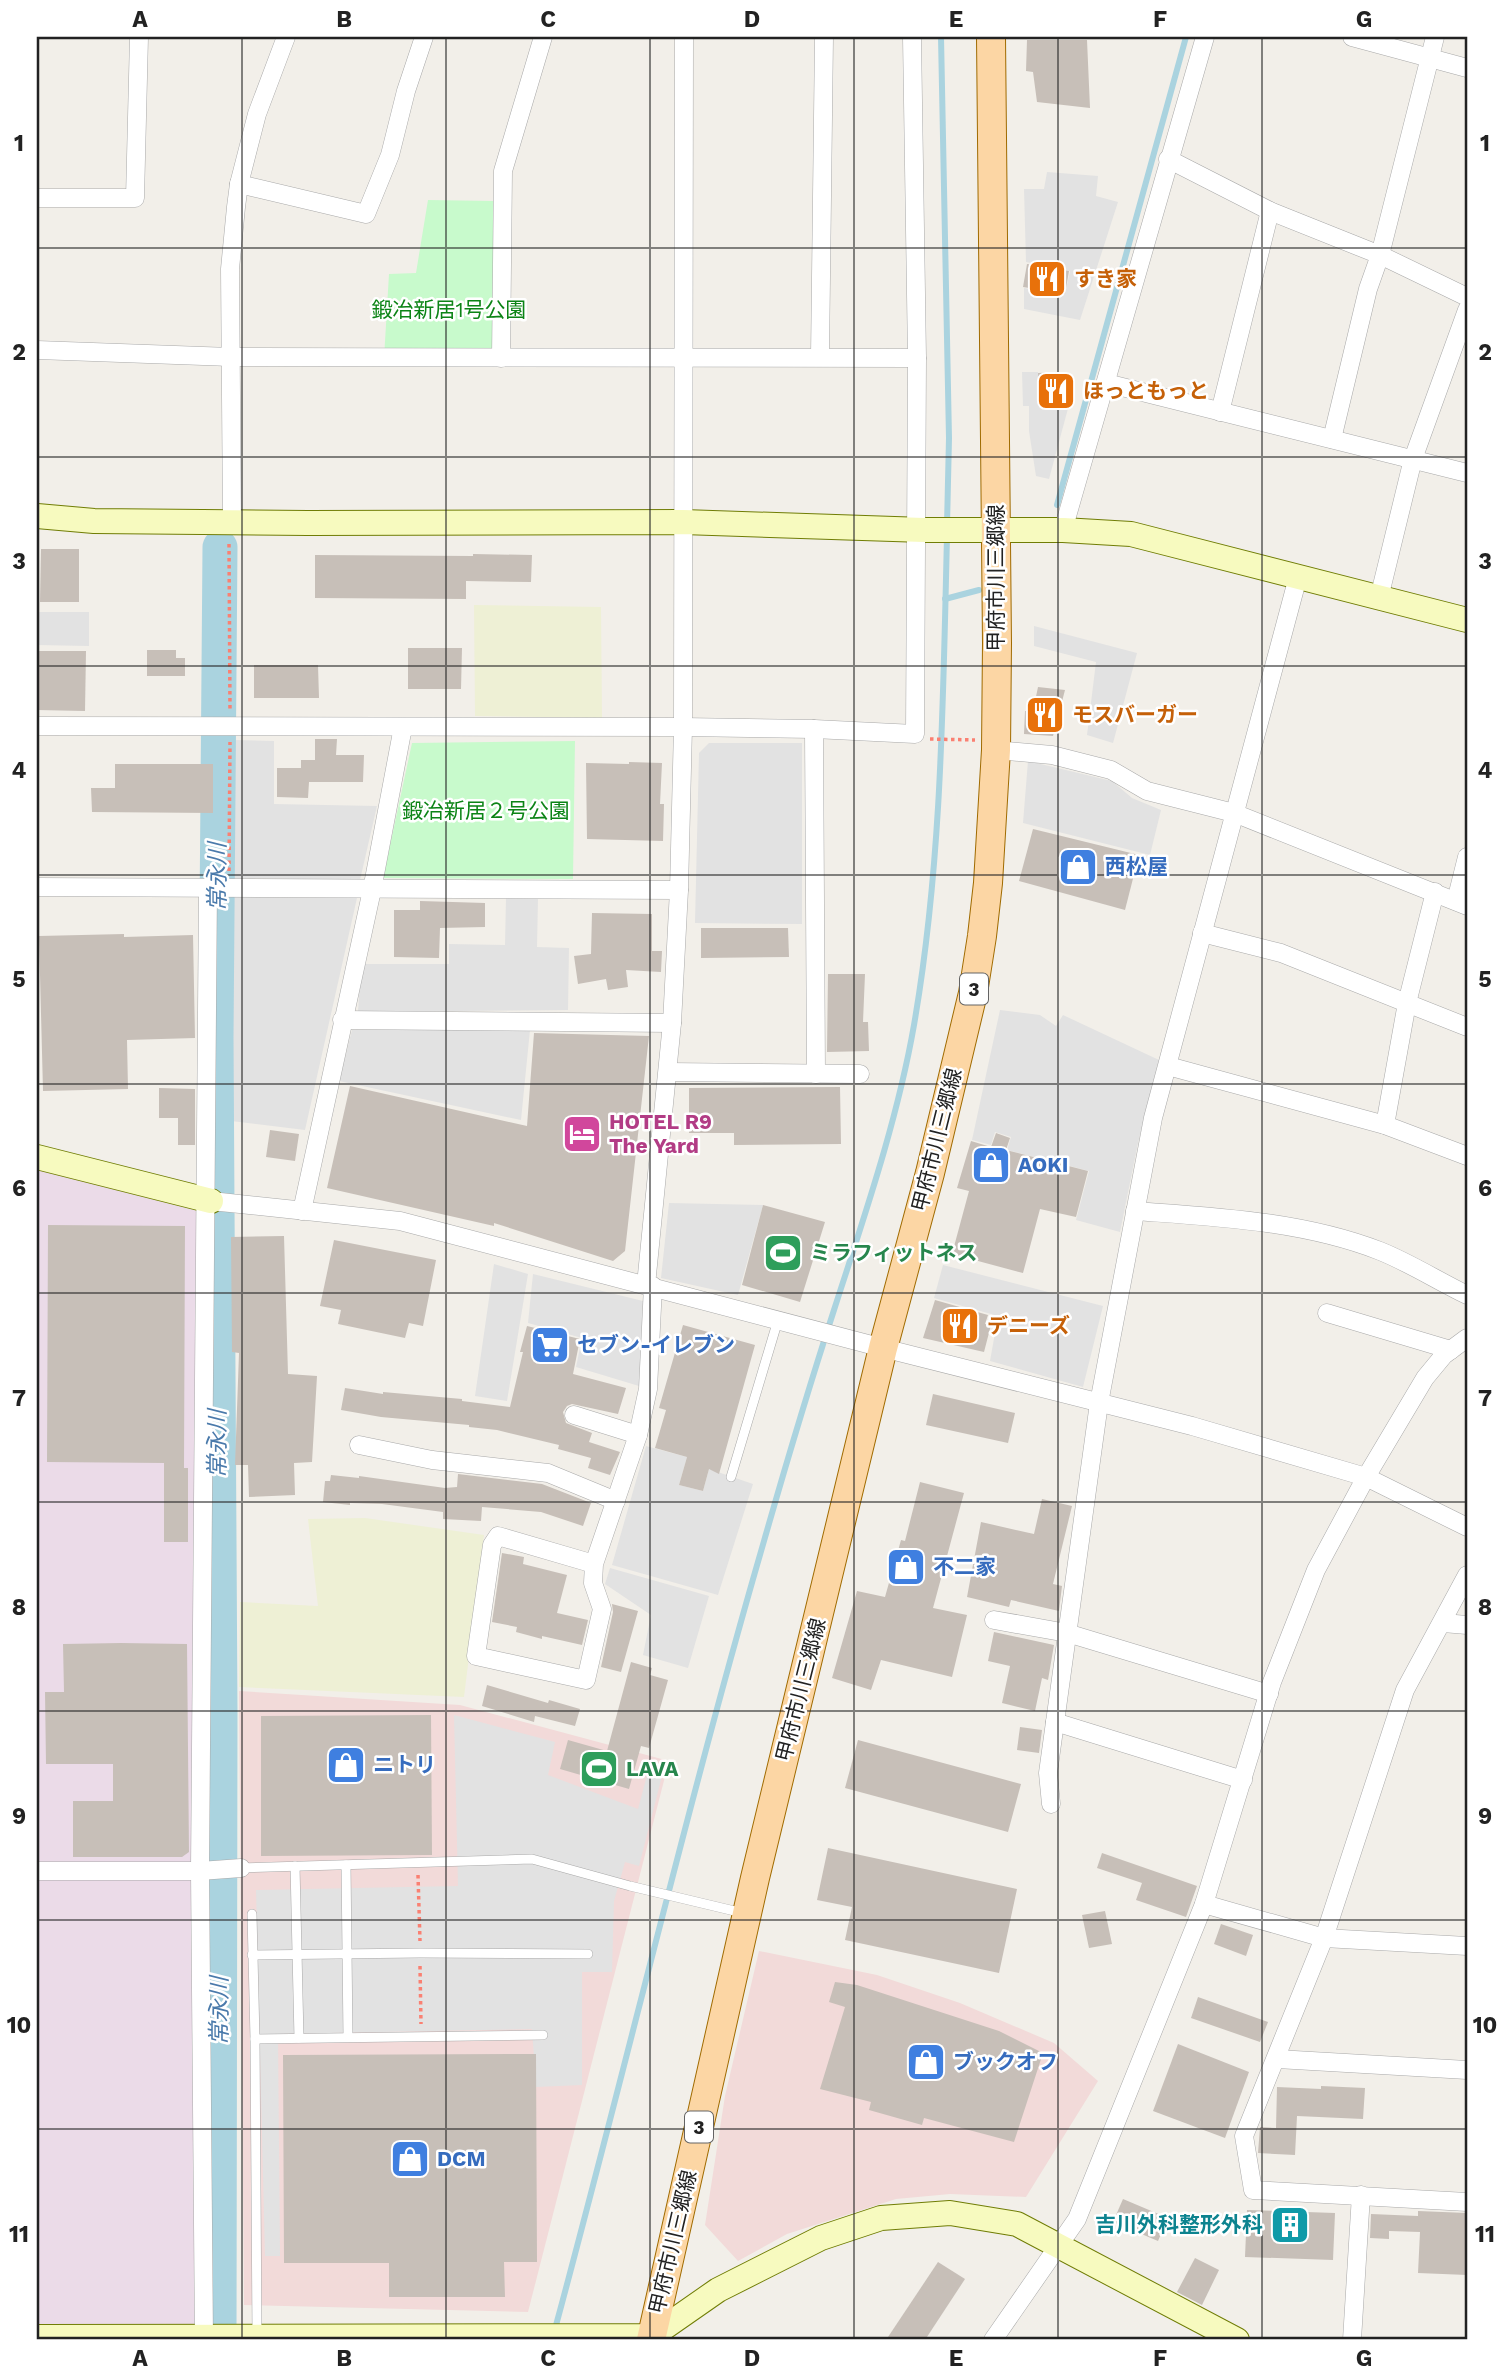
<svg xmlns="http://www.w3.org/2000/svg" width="1504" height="2377" font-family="'Work Sans','Noto Sans JP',sans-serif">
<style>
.commercial{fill:#f2dad9}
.industrial{fill:#ebdbe8}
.farmland{fill:#eef0d5}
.park{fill:#c8facc}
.parking{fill:#e2e2e2}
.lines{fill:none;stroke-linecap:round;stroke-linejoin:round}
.stream{stroke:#aad3df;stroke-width:6}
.river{stroke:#aad3df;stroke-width:35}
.building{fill:#c7bfb8}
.lane-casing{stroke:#a9a9a9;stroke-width:10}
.street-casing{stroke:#a9a9a9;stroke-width:19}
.secondary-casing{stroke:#707d05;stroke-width:26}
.primary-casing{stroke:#a06b00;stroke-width:30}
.path{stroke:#fa8072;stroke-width:3.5;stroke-dasharray:3.5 3.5;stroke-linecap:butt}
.lane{stroke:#fff;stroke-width:9}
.street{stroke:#fff;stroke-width:18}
.secondary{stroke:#f7fabf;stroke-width:24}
.primary{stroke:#fcd6a4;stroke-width:28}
.grid{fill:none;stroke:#222;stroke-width:2;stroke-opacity:0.55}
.labels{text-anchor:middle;stroke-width:5;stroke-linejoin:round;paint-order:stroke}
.shield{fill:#fff;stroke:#646464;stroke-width:2}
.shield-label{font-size:19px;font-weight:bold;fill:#222}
.food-label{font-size:21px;font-weight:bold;fill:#c56008;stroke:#fff;text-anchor:start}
.park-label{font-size:21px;fill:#0c8416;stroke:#fff}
.street-label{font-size:21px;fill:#222;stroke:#fff}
.shop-label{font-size:21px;font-weight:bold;fill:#366cbe;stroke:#fff;text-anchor:start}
.hotel-label{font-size:21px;font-weight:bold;fill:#b23c85;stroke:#fff;text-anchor:start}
.leisure-label{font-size:21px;font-weight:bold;fill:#27864d;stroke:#fff;text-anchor:start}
.culture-label{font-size:21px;font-weight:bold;fill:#0d838f;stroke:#fff;text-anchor:end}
.water-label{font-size:23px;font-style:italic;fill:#4a7aab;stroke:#fff}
.neatline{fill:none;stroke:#222;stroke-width:2.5}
.grid-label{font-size:23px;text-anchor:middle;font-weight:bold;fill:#222}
</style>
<rect width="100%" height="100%" fill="#f2efe9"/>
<g class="commercial">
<path d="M239 1691 460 1705 669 1761 528 2312 244 2305Z"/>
<path d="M759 1951 877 1975 960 2003 1054 2043 1098 2081 1026 2197 950 2194 896 2199 787 2234 738 2261 705 2225 725 2096Z"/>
</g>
<path class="industrial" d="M37 1169 201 1212 199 2340H37Z"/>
<g class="farmland">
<path d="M474 605 601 607 602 718 475 716Z"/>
<path d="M365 1518 484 1535 464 1697 239 1687 240 1602 318 1606 308 1519Z"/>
</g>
<g class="park">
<path d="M428 200 495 201 501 358H384L389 274 416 273Z"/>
<path d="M575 741 573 879 383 878 412 743Z"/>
</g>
<g class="parking">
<path d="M1047 172 1098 176 1096 196 1118 202 1080 320 1024 309V288L1065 294 1070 271 1026 262 1024 189H1044Z"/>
<path d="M1022 372H1038V401H1070L1049 479 1036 476 1029 431V406H1023Z"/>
<path d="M37 612H89V646L37 645Z"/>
<path d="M1034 626 1137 653 1113 743 1087 735 1096 662 1034 646Z"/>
<path d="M234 740 274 741V804L377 806 360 880 232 878Z"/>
<path d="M709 743H802V924L695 923 699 753Z"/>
<path d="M1028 761 1112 781 1132 798 1161 810 1150 855 1023 823Z"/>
<path d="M223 897 357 898 305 1130 223 1120Z"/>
<path d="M506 898 538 899 537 947 569 948 568 1010 358 1012 361 964H449V944L505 945Z"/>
<path d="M1000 1010 1040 1015 1056 1026 1063 1015 1159 1060 1138 1143 1120 1232 1076 1220 1089 1171 1007 1150 1011 1137 995 1132 991 1145 972 1140Z"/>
<path d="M352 1030H530L521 1120 339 1081Z"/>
<path d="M669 1203 763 1205 738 1295 661 1278Z"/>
<path d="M494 1264 528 1274 507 1401 475 1396Z"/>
<path d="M943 1265 1103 1306 1083 1387 990 1361 998 1316 934 1298Z"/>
<path d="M533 1274 643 1301 639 1386 576 1367 582 1338 528 1323Z"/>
<path d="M646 1446 687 1457 679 1485 703 1491 709 1469 753 1484 718 1595 612 1565Z"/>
<path d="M610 1568 709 1596 688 1668 643 1655 651 1615 605 1584Z"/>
<path d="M454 1715 555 1742 548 1775 638 1809 650 1764 664 1768 639 1866 625 1862 614 1901 612 1972H582V2085L536 2087 532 2029 278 2034 280 2256H265L256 1890 458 1886Z"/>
</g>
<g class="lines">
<g class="stream">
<path d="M941 37 949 438 947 525"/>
<path d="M1057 505 1186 37"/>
<path d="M945 599 979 590"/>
<path d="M555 2329C626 2067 688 1802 764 1541 786 1464 809 1387 834 1310 864 1217 897 1122 914 1025 942 863 943 699 947 536"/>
</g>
<path class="river" d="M219 2340 220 1710 216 1037 220 547"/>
</g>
<g class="building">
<path d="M1027 40H1087L1090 108 1037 102 1033 72 1026 71Z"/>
<path d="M1027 264 1069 271 1065 294 1023 287Z"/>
<path d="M1065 372 1066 401H1039L1038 373Z"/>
<path d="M41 549H79V602H40Z"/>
<path d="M473 554 532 555 531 582 466 581V599L315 598V555L473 556Z"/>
<path d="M408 648H462L461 689H408Z"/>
<path d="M147 650H176V658H185V676H147Z"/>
<path d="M37 651H86L85 711 37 710Z"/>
<path d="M254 665H318L319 698H254Z"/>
<path d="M1038 687 1065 690 1053 736 1024 734 1025 711H1033Z"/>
<path d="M315 739H337L336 755H364L363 782H309L308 798 277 797V768H301V760H315Z"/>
<path d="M629 762 662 763 660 804H664L663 841 587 839 586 763 629 764Z"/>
<path d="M115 764H213V813L92 812 91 788H115Z"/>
<path d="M1033 829 1139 855 1125 910 1019 881Z"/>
<path d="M420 901 485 903V927L440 928 439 958 394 957V910H420Z"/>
<path d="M592 913 652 914V951H662L661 972 626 970 628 987 608 990 606 979 578 984 574 956 591 954Z"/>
<path d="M701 928H788L789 957 701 958Z"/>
<path d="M124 934V937L193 935 195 1038 127 1040 128 1089 43 1091 39 936Z"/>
<path d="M828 974H865L863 1022H868L869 1051 827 1052Z"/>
<path d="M534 1033 649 1036 625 1251 613 1261 494 1223V1226L327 1188 350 1086 527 1126Z"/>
<path d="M840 1087 841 1144 734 1145V1133H689V1088Z"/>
<path d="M159 1088 195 1089V1145H178V1118H159Z"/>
<path d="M270 1130 299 1134 295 1161 266 1157Z"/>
<path d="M996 1133 1010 1138 1006 1150 1088 1171 1076 1217 1040 1209 1023 1273 952 1254 969 1191 957 1188 971 1141 991 1147Z"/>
<path d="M763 1205 825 1222 800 1302 742 1285Z"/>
<path d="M48 1225 185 1226 184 1468H188V1542H164V1463L47 1462Z"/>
<path d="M284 1236 288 1374 317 1376 312 1462 294 1463 295 1495 249 1497 248 1465H235L239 1353 232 1352 231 1237Z"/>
<path d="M334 1240 436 1260 423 1326 409 1323 405 1338 338 1324 341 1310 320 1306Z"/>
<path d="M935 1300 988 1315 985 1324 991 1325 984 1352 923 1338Z"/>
<path d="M683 1325 755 1345 719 1474 709 1469 703 1491 679 1485 687 1457 655 1448 666 1410 659 1408Z"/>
<path d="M527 1326 580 1339 573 1374 626 1388 618 1414 572 1404 567 1406 563 1412 566 1423 592 1433 589 1442 620 1452 610 1475 588 1468 591 1458 558 1449 559 1445 497 1430 469 1427V1425L381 1417 341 1410 345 1388 383 1394V1392L462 1399V1401L510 1407 523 1352H520Z"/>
<path d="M933 1394 1015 1413 1008 1443 926 1425Z"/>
<path d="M458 1474 542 1484 591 1503 583 1526 541 1512 482 1507 481 1521 443 1519V1512L382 1504 350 1503V1505L323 1502 325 1481H330L331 1475 359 1478V1476L445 1488 457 1487Z"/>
<path d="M920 1482 964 1493 933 1608 967 1615 952 1677 881 1660 871 1690 832 1678 857 1591 885 1597 901 1540 905 1541Z"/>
<path d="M1042 1499 1072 1506 1053 1584 1062 1586 1059 1611 1011 1600 1009 1607 967 1597 981 1522 1034 1534Z"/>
<path d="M502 1553 524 1557 523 1564 567 1575 557 1613 588 1620 582 1645 542 1636V1639L516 1632 517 1627 492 1622Z"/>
<path d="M612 1604 638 1611 621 1672 601 1667 613 1612Z"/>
<path d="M994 1632 1054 1645 1048 1680 1042 1678 1035 1711 1002 1703 1010 1666 988 1661Z"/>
<path d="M121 1643 187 1644 189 1852 182 1857H73V1801H113V1764H46L45 1692H64L63 1644Z"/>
<path d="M631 1662 652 1668 650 1675 668 1680 649 1748 641 1746 629 1789 560 1769 568 1740 607 1751Z"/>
<path d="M487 1685 548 1703 549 1700 580 1709 575 1726 535 1716 534 1722 482 1706Z"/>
<path d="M431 1715 432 1855 261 1856V1716Z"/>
<path d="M1020 1727 1042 1730 1039 1753 1017 1750Z"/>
<path d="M858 1740 1021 1784 1008 1832 845 1788Z"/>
<path d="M828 1848 1017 1889 999 1973 845 1940 852 1907 817 1900Z"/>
<path d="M1102 1853 1197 1886 1186 1917 1136 1900 1142 1883 1097 1868Z"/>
<path d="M1105 1911 1112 1944 1089 1948 1082 1915Z"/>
<path d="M1221 1924 1253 1935 1246 1956 1214 1944Z"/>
<path d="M835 1982 857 1985 999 2031 1043 2053 1014 2142 924 2118 922 2125 869 2110 871 2102 820 2089 845 2007 829 2002Z"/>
<path d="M1198 1997 1268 2022 1260 2042 1191 2018Z"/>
<path d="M1178 2044 1249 2072 1225 2138 1153 2111Z"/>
<path d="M536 2054 537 2262H504L505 2297H389V2263H284L283 2055Z"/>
<path d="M1321 2086 1365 2088 1363 2119 1297 2116 1295 2155 1258 2153 1260 2127 1276 2128 1277 2087 1321 2089Z"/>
<path d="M1123 2199 1168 2218 1158 2241 1113 2222Z"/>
<path d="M1247 2210 1335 2213 1333 2260 1245 2257Z"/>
<path d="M1418 2211 1467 2213V2275L1418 2273 1420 2232 1389 2231V2239L1370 2238 1371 2214 1418 2216Z"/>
<path d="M1195 2258 1219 2270 1202 2305 1177 2292Z"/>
<path d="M938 2262 965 2279 925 2340H886Z"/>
</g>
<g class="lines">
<g class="lane-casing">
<g id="lane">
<path d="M731 1477 778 1320"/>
<path d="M346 1865 348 2037"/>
<path d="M295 1866 299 2038"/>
<path d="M241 1868 532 1859 630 1886 743 1913"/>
<path d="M252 1914 255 2039 257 2336"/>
<path d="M252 1955 420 1953 588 1954"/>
<path d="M255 2039 543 2035"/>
</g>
</g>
<g class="street-casing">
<g id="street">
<path d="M1352 37 1467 68"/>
<path d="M1168 159 1270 211 1380 255 1467 297"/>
<path d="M239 184 366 214 390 155 406 91 424 37"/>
<path d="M37 198H135L139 37"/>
<path d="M37 350 231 357 917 358"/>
<path d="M820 357 824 37"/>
<path d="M501 358 503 171 543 37"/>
<path d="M1106 383 1467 473"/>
<path d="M1220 412 1270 211"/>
<path d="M1332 439 1368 289 1380 255 1435 37"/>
<path d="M232 522 230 269 236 207 239 184 257 114 286 37"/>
<path d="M1063 530 1205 37"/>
<path d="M1379 598 1413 459 1467 310"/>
<path d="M37 726 683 727 814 729 915 734 917 358 912 37"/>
<path d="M814 729 816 1074"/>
<path d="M996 750 1052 755 1111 770 1147 791 1234 813 1467 906"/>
<path d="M37 887 679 890"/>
<path d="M1456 901 1467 857"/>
<path d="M1202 933 1281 953 1467 1027"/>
<path d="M342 1020 672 1023"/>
<path d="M1168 1066 1385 1125 1467 1156"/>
<path d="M668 1072 860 1074"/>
<path d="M1385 1125 1407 1003 1435 892"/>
<path d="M211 1201 400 1221 883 1348 1192 1426 1366 1477 1467 1527"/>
<path d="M302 1211 372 890 403 727"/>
<path d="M1135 1211C1217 1217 1303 1221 1380 1251 1410 1263 1438 1281 1467 1295"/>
<path d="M646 1285 672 1023 679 890 683 727 684 37"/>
<path d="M1327 1313 1451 1350"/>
<path d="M574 1415 638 1435"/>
<path d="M359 1445 432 1460 548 1473 616 1501"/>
<path d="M594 1564 593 1583 602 1609 586 1680 476 1656 492 1545 498 1536 594 1564 638 1435 648 1389 653 1286"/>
<path d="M1467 1575 1405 1690 1324 1938 1244 2136 1253 2190 1467 2202"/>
<path d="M994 1620 1067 1633 1269 1694"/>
<path d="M1443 1623 1467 1625"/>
<path d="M1055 1722 1243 1780"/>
<path d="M1051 1804 1048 1773 1099 1403 1153 1118 1298 577"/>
<path d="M37 1871H200L241 1868"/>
<path d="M1204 1904 1324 1938 1467 1946"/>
<path d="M1277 2059 1467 2070"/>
<path d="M204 2340 200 1871 208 888"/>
<path d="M993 2340 1077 2219 1204 1904 1272 1682 1316 1570 1366 1477 1425 1378 1444 1355 1467 1338"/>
<path d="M1352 2340 1361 2195"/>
</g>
</g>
<g class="secondary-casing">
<g id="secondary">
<path d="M37 516 94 521 308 523 683 522 924 530H1063L1131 534 1467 620"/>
<path d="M37 1157 211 1201"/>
<path d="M37 2337 652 2336 718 2290 821 2238 881 2218 950 2213 1017 2224 1237 2340"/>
</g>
</g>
<g class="primary-casing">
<path id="primary" d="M651 2340 755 1878 883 1348 930 1173 973 993 982 936 988 883 996 750 997 643 991 37"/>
</g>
<g class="path">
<path d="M229 544 230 710"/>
<path d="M930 739 975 740"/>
<path d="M229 871 230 742"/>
<path d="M418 1875 420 1941"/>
<path d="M420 1966 421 2024"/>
</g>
<use href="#lane" class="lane"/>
<use href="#street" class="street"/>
<use href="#secondary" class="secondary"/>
<use href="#primary" class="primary"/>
</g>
<path class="grid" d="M242 37V2340M446 37V2340M650 37V2340M854 37V2340M1058 37V2340M1262 37V2340M37 248H1467M37 457H1467M37 666H1467M37 875H1467M37 1084H1467M37 1293H1467M37 1502H1467M37 1711H1467M37 1920H1467M37 2129H1467"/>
<defs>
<g id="restaurant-square" transform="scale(2.0125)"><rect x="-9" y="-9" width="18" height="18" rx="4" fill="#e8710a" stroke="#fff"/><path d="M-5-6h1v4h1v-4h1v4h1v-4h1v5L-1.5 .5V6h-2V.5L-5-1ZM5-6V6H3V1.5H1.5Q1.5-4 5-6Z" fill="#fff"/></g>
<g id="shop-square" transform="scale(2.0125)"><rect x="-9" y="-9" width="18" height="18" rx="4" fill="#3f7fe0" stroke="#fff"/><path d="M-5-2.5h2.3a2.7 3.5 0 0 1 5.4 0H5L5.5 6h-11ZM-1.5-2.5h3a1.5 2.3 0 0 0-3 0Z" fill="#fff"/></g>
<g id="hotel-square" transform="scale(2.0125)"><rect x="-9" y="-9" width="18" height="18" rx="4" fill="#d1479c" stroke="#fff"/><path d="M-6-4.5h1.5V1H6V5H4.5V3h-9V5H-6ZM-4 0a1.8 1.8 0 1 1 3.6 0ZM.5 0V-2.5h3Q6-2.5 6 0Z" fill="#fff"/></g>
<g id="stadium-square" transform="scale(2.0125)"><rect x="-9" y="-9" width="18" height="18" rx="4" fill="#2e9e5b" stroke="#fff"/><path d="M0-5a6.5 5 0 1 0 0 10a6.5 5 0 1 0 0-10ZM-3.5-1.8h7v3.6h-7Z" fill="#fff"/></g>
<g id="supermarket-square" transform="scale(2.0125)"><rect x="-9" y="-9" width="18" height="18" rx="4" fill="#3f7fe0" stroke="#fff"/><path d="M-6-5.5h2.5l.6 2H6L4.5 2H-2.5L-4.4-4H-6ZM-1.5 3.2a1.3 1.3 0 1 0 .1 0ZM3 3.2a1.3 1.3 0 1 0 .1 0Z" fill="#fff"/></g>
<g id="building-square" transform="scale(2.0125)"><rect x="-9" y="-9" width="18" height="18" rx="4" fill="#0f9aa8" stroke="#fff"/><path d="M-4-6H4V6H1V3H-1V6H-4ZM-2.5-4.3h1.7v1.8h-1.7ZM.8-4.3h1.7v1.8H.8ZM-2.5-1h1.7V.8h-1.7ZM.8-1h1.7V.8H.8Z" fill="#fff"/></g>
</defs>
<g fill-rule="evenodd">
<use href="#restaurant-square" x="1047" y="279"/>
<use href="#restaurant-square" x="1056" y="391"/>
<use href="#restaurant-square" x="1045" y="715"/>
<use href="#shop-square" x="1078" y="867"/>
<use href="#hotel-square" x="582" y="1134"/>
<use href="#shop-square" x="991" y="1165"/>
<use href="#stadium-square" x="783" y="1253"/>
<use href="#restaurant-square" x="960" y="1326"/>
<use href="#supermarket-square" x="550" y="1345"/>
<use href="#shop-square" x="906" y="1567"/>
<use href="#shop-square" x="346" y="1765"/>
<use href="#stadium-square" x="599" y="1769"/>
<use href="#shop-square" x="926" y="2062"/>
<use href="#shop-square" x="410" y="2159"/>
<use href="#building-square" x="1290" y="2225"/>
</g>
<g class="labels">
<g class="shield">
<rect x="960" y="973.5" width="28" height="31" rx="5"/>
<rect x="685" y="2111.5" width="28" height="31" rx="5"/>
</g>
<g class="shield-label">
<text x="974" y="996">3</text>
<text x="699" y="2134">3</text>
</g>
<g class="food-label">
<text x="1074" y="286">すき家</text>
<text x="1083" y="398">ほっともっと</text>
<text x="1072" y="722">モスバーガー</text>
<text x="987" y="1333">デニーズ</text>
</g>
<g class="park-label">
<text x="449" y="317">鍛冶新居1号公園</text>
<text x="486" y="818">鍛冶新居２号公園</text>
</g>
<g class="street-label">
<text transform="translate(996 578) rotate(-90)" y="7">甲府市川三郷線</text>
<text transform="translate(937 1140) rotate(-76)" y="7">甲府市川三郷線</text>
<text transform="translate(801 1690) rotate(-76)" y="7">甲府市川三郷線</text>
<text transform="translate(673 2242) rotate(-77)" y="7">甲府市川三郷線</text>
</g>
<g class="shop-label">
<text x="1105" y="874">西松屋</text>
<text x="1018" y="1172">AOKI</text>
<text x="577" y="1352">セブン-イレブン</text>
<text x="933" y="1574">不二家</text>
<text x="373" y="1772">ニトリ</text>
<text x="953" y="2069">ブックオフ</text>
<text x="437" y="2166">DCM</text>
</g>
<g class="hotel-label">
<text x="609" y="1129">HOTEL R9<tspan x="609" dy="24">The Yard</tspan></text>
</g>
<g class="leisure-label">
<text x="810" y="1260">ミラフィットネス</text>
<text x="626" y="1776">LAVA</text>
</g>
<g class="culture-label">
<text x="1263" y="2232">吉川外科整形外科</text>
</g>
<g class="water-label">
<text transform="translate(217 877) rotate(-90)" y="8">常永川</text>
<text transform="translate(217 1444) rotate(-90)" y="8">常永川</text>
<text transform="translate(219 2011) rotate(-90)" y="8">常永川</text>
</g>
</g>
<rect width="1504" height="2377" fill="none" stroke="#ffffff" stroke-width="77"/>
<rect x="38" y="38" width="1428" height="2300" class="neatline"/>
<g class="grid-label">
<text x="140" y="27">A</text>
<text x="344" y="27">B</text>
<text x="548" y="27">C</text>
<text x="752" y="27">D</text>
<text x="956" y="27">E</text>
<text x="1160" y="27">F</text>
<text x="1364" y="27">G</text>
<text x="19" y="151">1</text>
<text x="1485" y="151">1</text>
<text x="19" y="360">2</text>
<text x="1485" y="360">2</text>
<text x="19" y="569">3</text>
<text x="1485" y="569">3</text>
<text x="19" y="778">4</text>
<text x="1485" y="778">4</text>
<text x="19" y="987">5</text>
<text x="1485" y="987">5</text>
<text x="19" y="1196">6</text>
<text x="1485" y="1196">6</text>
<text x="19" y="1406">7</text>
<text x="1485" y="1406">7</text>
<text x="19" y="1615">8</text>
<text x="1485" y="1615">8</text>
<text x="19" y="1824">9</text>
<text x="1485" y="1824">9</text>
<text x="19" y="2033">10</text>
<text x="1485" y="2033">10</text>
<text x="19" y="2242">11</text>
<text x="1485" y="2242">11</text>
<text x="140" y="2366">A</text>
<text x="344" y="2366">B</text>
<text x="548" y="2366">C</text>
<text x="752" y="2366">D</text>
<text x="956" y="2366">E</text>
<text x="1160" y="2366">F</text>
<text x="1364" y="2366">G</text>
</g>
</svg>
